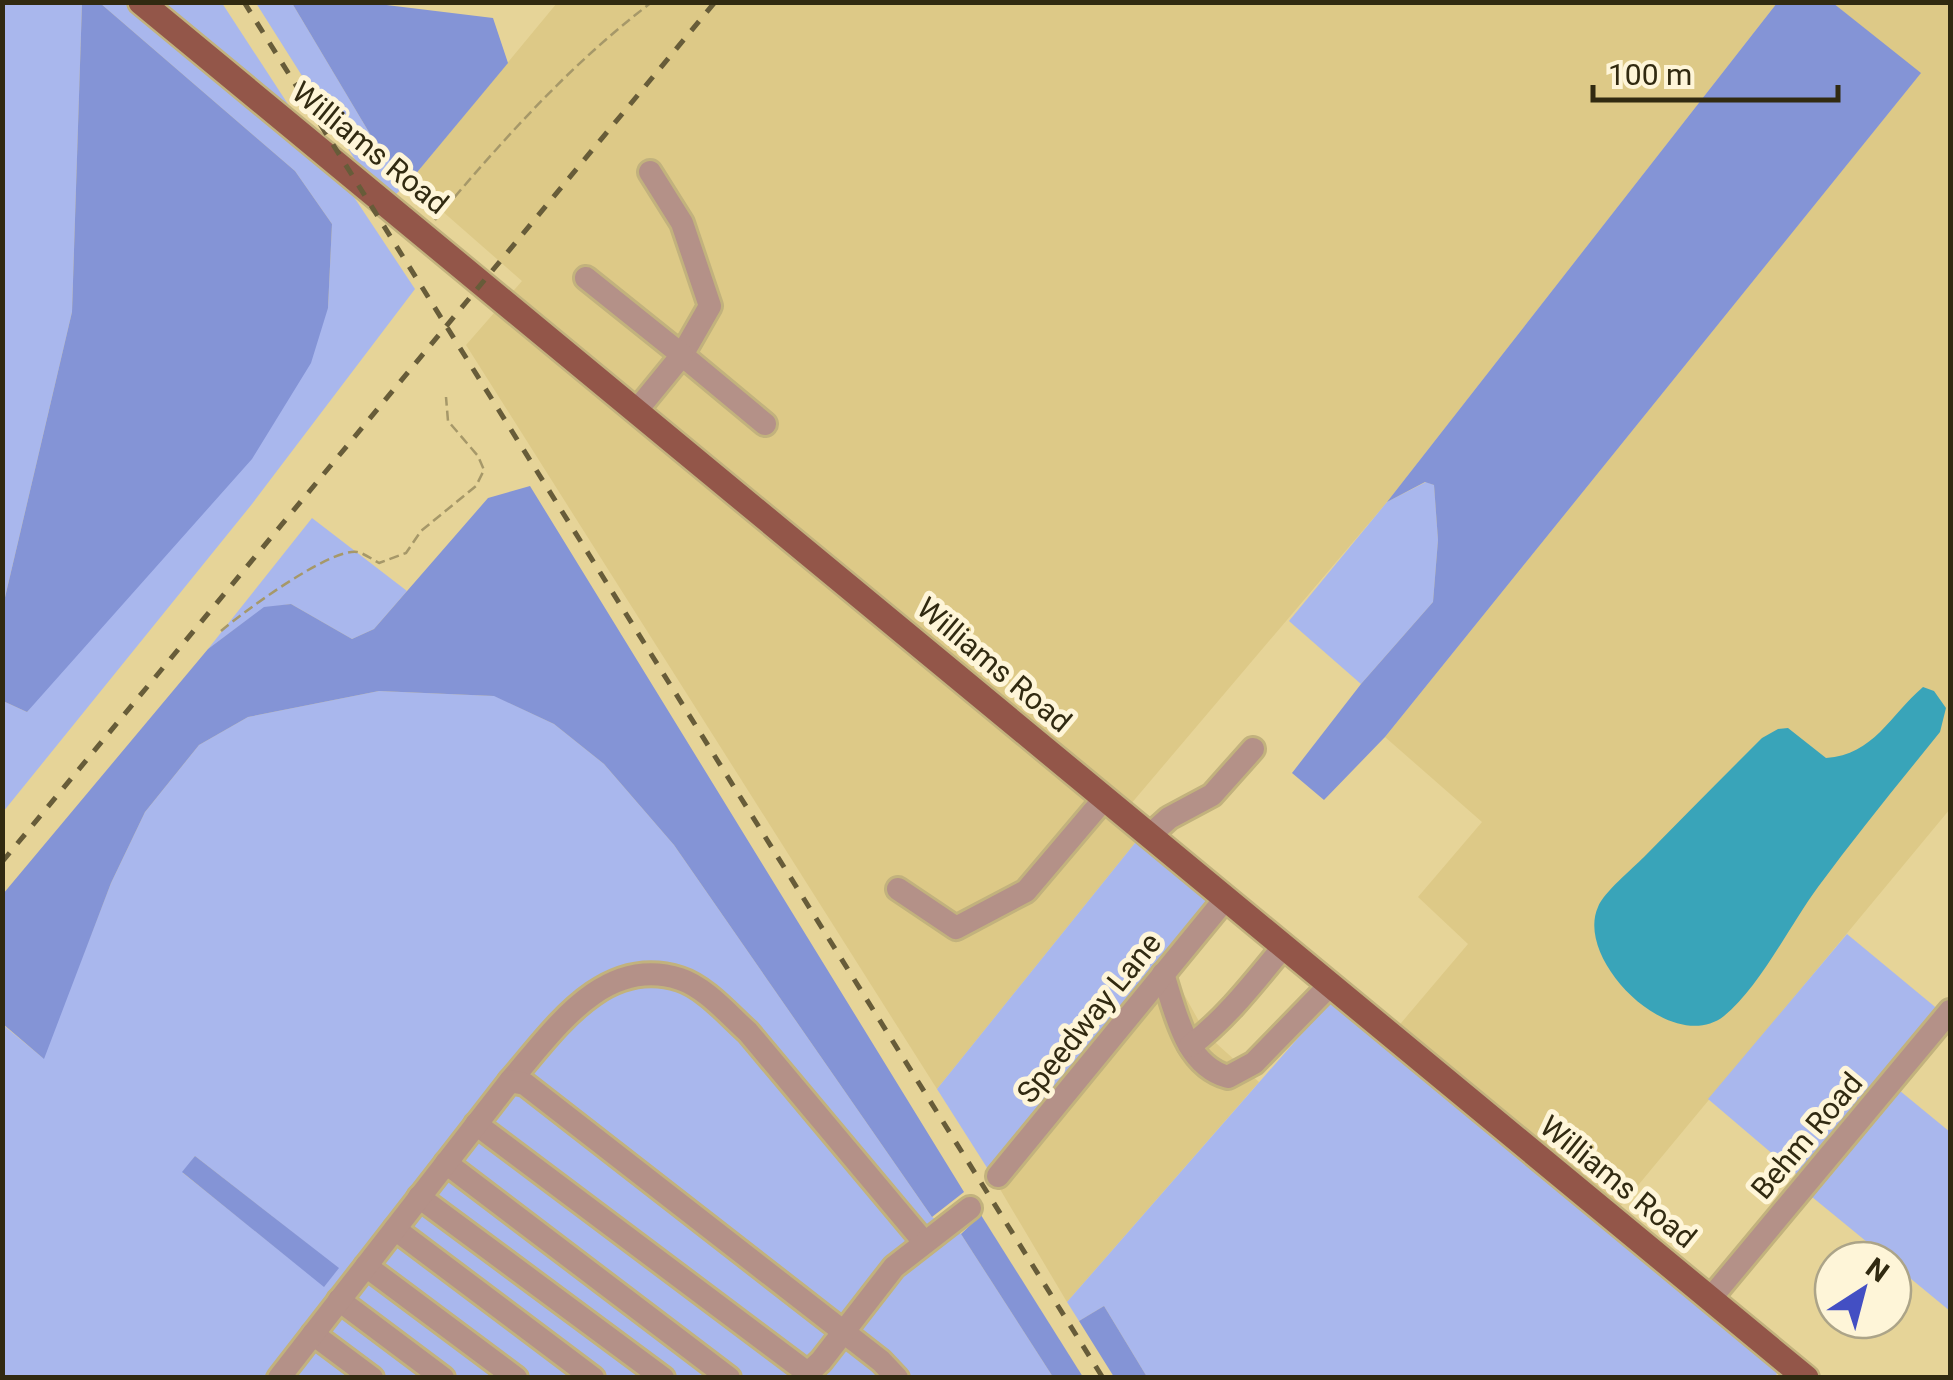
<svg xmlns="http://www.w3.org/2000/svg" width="1953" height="1380" font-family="Roboto,sans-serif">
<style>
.built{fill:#ddc987}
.green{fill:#a9b7ed;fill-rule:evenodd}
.forest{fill:#8494d6}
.water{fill:#39a4b9}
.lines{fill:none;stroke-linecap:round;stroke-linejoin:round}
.minor-casing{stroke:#c2b27d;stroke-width:28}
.major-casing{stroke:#c2b27d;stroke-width:30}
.path{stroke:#a69869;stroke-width:2.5;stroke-dasharray:10 5;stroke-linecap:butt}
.minor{stroke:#b49188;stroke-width:22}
.major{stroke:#935649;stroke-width:25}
.rail{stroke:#675c39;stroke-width:5;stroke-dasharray:12 12;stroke-linecap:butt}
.labels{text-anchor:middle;stroke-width:10;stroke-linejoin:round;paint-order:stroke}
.street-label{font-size:30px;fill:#312a11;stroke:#fef5d8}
</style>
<rect width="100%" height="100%" fill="#e6d498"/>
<g class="built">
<path d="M557 3H1777L1387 502 1130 805 1139 838 937 1089 466 345 522 281 409 182Z"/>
<path d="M1833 3H1950V809L1606 1224 1385 1042 1468 944 1418 897 1482 822 1385 737 1920 74Z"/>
<path d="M1165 960 1206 1034 1259 1082 1067 1302 991 1174Z"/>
</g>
<g class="green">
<path d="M3 3H82L72 312 3 606Z"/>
<path d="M100 3H126L340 176 415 289 252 504 3 812V701L27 712 328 308 332 224 295 171Z"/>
<path d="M157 3H222L297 118Z"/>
<path d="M256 3H292L379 149 409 182 396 194 359 166Z"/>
<path d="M1426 482 1434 485 1438 540 1433 602 1361 684 1289 621 1387 502Z"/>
<path d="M312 518 407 591 374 629 352 639 291 604 264 608 208 649Z"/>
<path d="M379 691 495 696 554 724 604 764 674 845 932 1217 961 1234 1053 1377H3L2 1024 43 1058 111 883 145 812 199 745 248 717ZM195 1156 338 1268 324 1286 183 1173Z"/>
<path d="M1139 838 1206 895 1208 902 1205 911 991 1174 937 1089Z"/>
<path d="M1847 934 1940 1011 1802 1179 1708 1099Z"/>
<path d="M1332 999 1769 1358 1777 1371 1776 1378 1147 1377 1104 1306 1079 1321 1067 1302Z"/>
<path d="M1894 1086 1950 1132V1311L1893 1264V1260H1889L1806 1192Z"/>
</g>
<g class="forest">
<path d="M82 3H100L295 171 332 224 328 308 311 363 252 459 27 712 3 701V606L72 312Z"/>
<path d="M292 3H370L493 18 508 63 409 182 379 149Z"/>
<path d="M1777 3H1833L1921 73 1385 737 1324 800 1292 773 1361 684 1433 602 1438 540 1434 485 1425 482 1387 502Z"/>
<path d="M530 486 964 1192 932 1217 674 845 604 764 554 724 494 696 379 691 248 717 199 745 145 812 111 883 44 1059 3 1024V894L208 649 264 607 291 604 352 639 374 629 488 498Z"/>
<path d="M195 1156 339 1268 324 1287 182 1172Z"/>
<path d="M981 1215 1083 1377H1053L961 1234Z"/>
<path d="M1104 1306 1147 1377H1114L1079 1321Z"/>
</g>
<path class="water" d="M1923 687 1934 691 1946 708 1940 732C1899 783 1857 834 1818 887 1790 925 1759 988 1724 1016 1672 1057 1574 960 1598 907 1604 892 1632 869 1644 857 1683 817 1722 778 1762 738L1778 729 1788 728 1826 758C1874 755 1890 715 1923 687Z"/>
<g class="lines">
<g class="minor-casing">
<g id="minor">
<path d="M650 172 682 223 710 306 682 355 765 424"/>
<path d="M586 278 682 355 637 410"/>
<path d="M1149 836 1169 818 1212 795 1253 749"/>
<path d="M898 889 956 928 1026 891 1104 799"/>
<path d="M1163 974C1176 1013 1185 1065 1228 1077L1254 1063 1330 985"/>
<path d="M1190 1046C1227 1018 1255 981 1284 946"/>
<path d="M510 1081C553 1032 603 954 680 979 705 987 729 1015 748 1032L924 1242"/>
<path d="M476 1124 809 1374"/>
<path d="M446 1163 729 1378"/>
<path d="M998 1176 1226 898"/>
<path d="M419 1197 663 1378"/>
<path d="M395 1229 593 1378"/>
<path d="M366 1266 516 1378"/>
<path d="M1710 1299 1950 1011"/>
<path d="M339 1300 443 1378"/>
<path d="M313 1334 372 1378"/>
<path d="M279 1378 510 1081 525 1084 881 1361 897 1378"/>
<path d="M803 1378 821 1361 894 1267 970 1208"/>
</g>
</g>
<g class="major-casing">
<path id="major" d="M141 2 1806 1378"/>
</g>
<g class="path">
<path d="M435 220C502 141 569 65 652 2"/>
<path d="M221 631C243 612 330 548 357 552 364 553 373 560 379 563L406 553 421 531 476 486 484 470 478 456 448 421 446 397"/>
</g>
<use href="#minor" class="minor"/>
<use href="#major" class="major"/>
<g class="rail">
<path d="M244 2 1103 1378"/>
<path d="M2 862 715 2"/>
</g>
</g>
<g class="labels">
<g class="street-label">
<text transform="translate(370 148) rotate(39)" y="10">Williams Road</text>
<text transform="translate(994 665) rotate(40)" y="10">Williams Road</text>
<text transform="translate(1089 1018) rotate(-51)" y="10">Speedway Lane</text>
<text transform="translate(1807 1136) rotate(-50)" y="10">Behm Road</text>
<text transform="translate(1618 1182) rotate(39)" y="10">Williams Road</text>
</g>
</g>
<rect width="1953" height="1380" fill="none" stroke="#312a11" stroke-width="10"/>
<g transform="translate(1863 1290) rotate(36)"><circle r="48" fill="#fef5d8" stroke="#aca488" stroke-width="2.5"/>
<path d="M0-8L18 38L0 25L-18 38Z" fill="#434fc3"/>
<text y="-15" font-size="28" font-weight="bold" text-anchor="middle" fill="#312a11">N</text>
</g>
<path d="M1593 85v15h245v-15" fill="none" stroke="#312a11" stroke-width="5"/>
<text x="1608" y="85" font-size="30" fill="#312a11" stroke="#fef5d8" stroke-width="8" paint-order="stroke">100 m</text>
</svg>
